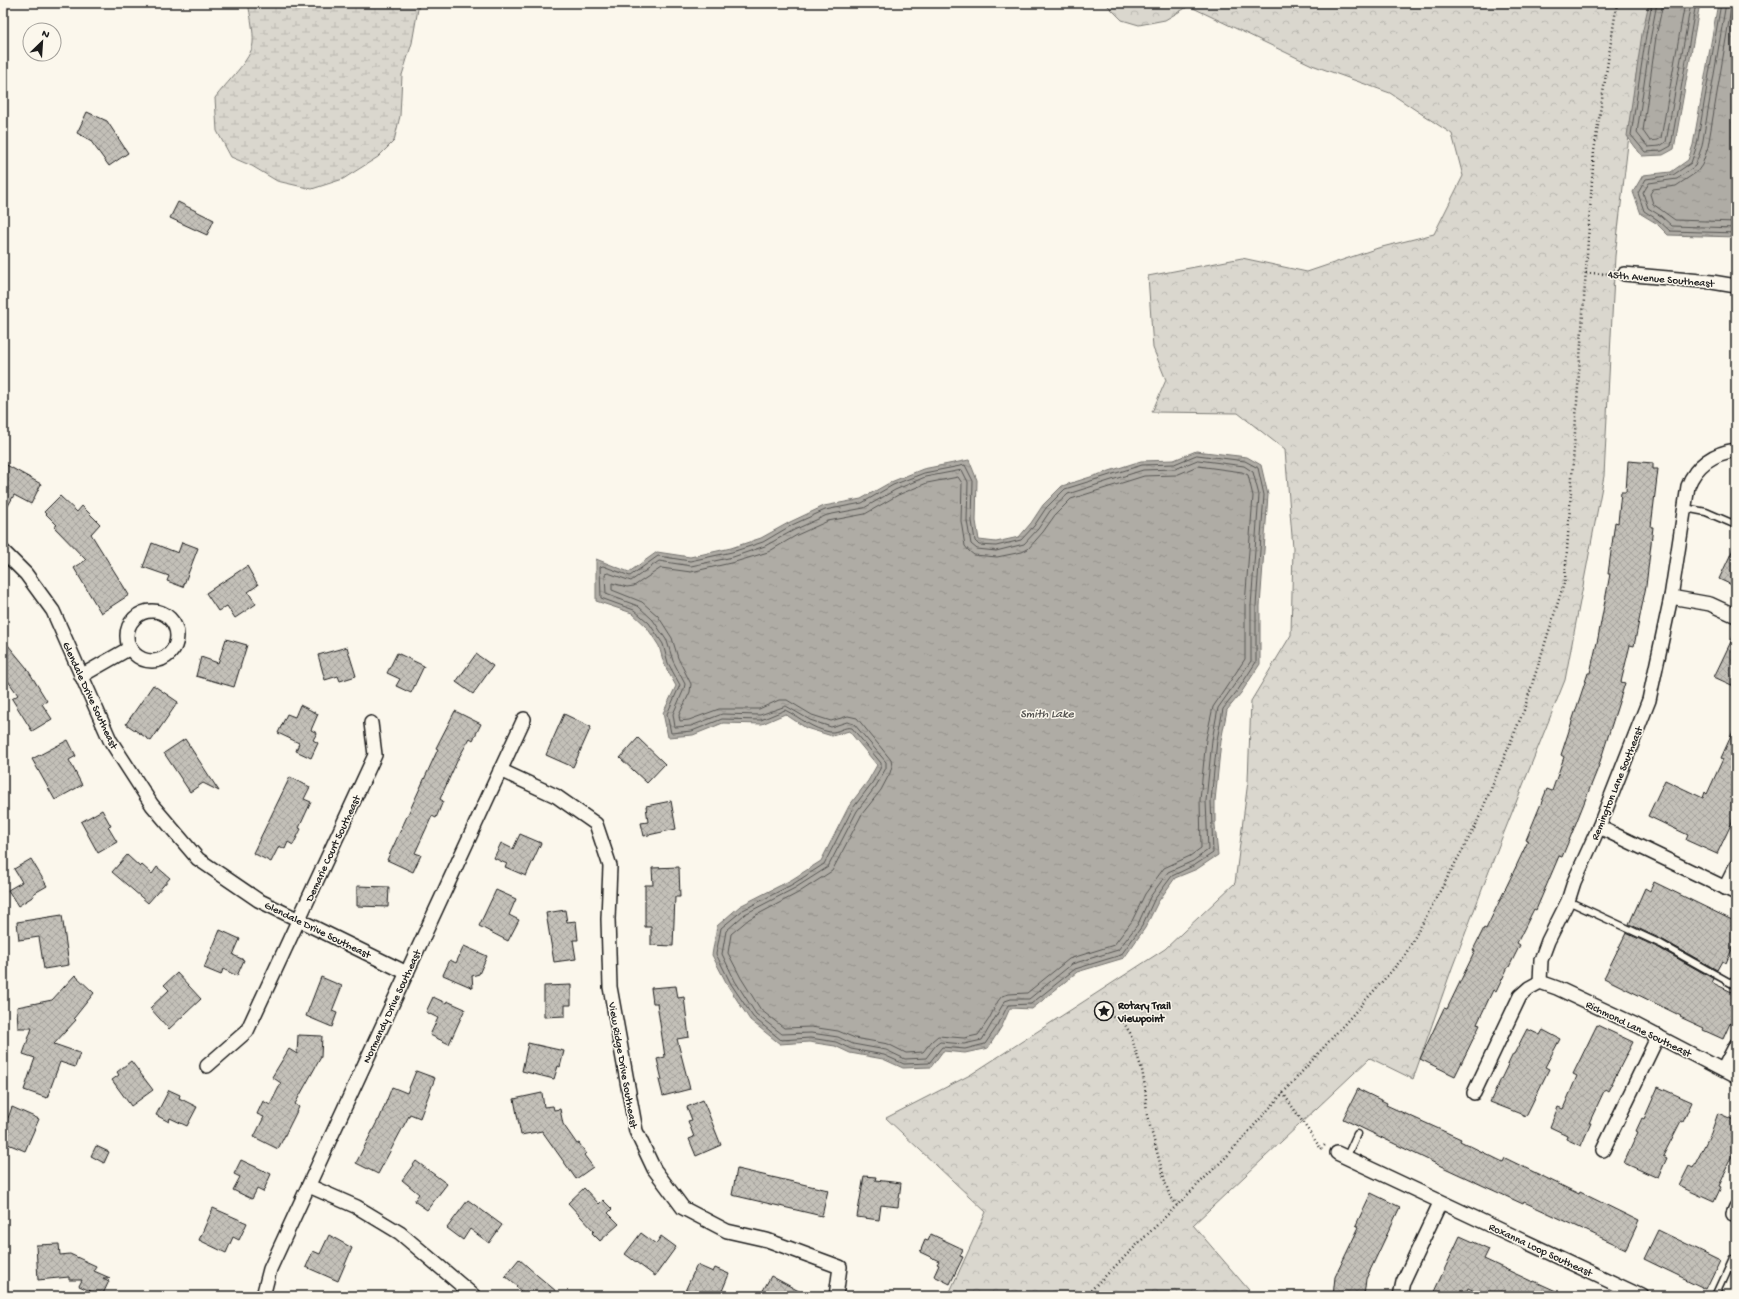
<svg xmlns="http://www.w3.org/2000/svg" width="1739" height="1299" font-family="'Gochi Hand',sans-serif">
<style>
.forest{fill:url(#forest-crowns);stroke:#7b7a75}
.wetland{fill:url(#wetland-marsh);stroke:#7b7a75}
.water{fill:url(#water-ripples);stroke:#74726e}
.lines{fill:none;stroke-linecap:round;stroke-linejoin:round}
.shore{stroke:#575653;stroke-width:1}
.building{fill:url(#building-cross-hatch);stroke:#1c1c1c}
.lane-casing{stroke:#1c1c1c;stroke-width:9}
.street-casing{stroke:#1c1c1c;stroke-width:16}
.path{stroke:#1c1c1c;stroke-width:2.5;stroke-dasharray:1 3;stroke-linecap:butt}
.lane{stroke:#fbf7ec;stroke-width:6}
.street{stroke:#fbf7ec;stroke-width:13}
.labels{text-anchor:middle;stroke-width:3;stroke-linejoin:round;paint-order:stroke}
.street-label{font-size:11px;fill:#1c1c1c;stroke:#fbf7ec}
.poi-label{font-size:11px;font-weight:bold;fill:#1c1c1c;stroke:#fbf7ec;text-anchor:start}
.water-label{font-size:12px;font-style:italic;fill:#575653;stroke:#fbf7ec}
</style>
<defs>
<pattern id="forest-crowns" width="20" height="18" patternUnits="userSpaceOnUse"><rect width="20" height="18" fill="#dad7ce"/><path d="M2 6a3 3 0 1 1 6 0M12 15a3 3 0 1 1 6 0" fill="none" stroke="#bab8b0"/></pattern>
<pattern id="wetland-marsh" width="20" height="14" patternUnits="userSpaceOnUse"><rect width="20" height="14" fill="#dad7ce"/><path d="M1 5h8M5 5V1M11 12h8M15 12V8" fill="none" stroke="#bab8b0"/></pattern>
<pattern id="water-ripples" width="26" height="14" patternUnits="userSpaceOnUse"><rect width="26" height="14" fill="#afaca5"/><path d="M2 4q2-2 4 0t4 0M15 11q2-2 4 0t4 0" fill="none" stroke="#96938d"/></pattern>
<pattern id="building-cross-hatch" width="8" height="8" patternUnits="userSpaceOnUse"><rect width="8" height="8" fill="#c3c0b8"/><path d="M0 0l8 8M0 8l8-8" fill="none" stroke="#a7a49e"/></pattern>
</defs>
<rect width="100%" height="100%" fill="#fbf7ec"/>
<filter id="ink" filterUnits="userSpaceOnUse"><feTurbulence type="fractalNoise" baseFrequency=".025" numOctaves="2"/><feDisplacementMap in="SourceGraphic" scale="8" xChannelSelector="R" yChannelSelector="G"/><feConvolveMatrix kernelMatrix="1 2 1 2 8 2 1 2 1" color-interpolation-filters="sRGB"/></filter>
<g filter="url(#ink)">
<path class="forest" d="M1105 3H1654L1636 75 1615 256 1604 476 1565 680 1501 840 1452 968 1413 1079 1370 1058 1193 1225 1254 1296H948L986 1212 886 1118 970 1075 1165 949 1235 883 1248 781 1251 701 1291 635 1293 548 1285 450 1238 413 1152 412 1166 380 1153 348 1148 276 1242 258 1307 272 1378 248 1434 234 1463 176 1452 134 1390 93 1312 65 1189 6 1165 20 1139 25 1122 20Z"/>
<path class="wetland" d="M248 3H419L412 43 402 75 400 116 394 141 378 157 343 179 312 189 277 181 252 166 231 157 217 131 215 98C225 84 252 59 253 43 254 32 250 14 248 3Z"/>
<g class="water">
<path d="M1649 3H1700L1674 149 1663 155 1642 156 1627 136 1642 34Z"/>
<path d="M1718 3H1736V237L1668 235 1656 223 1641 214 1633 192 1643 175 1671 172 1688 160 1693 145Z"/>
<path d="M1196 451 1247 457 1261 465 1268 495 1260 606V664L1241 693 1227 710 1221 741 1215 801V825L1218 855 1197 869 1175 878 1158 902 1145 928 1124 958 1077 972 1032 1009 1010 1008 1002 1026 988 1048 965 1053 943 1051 931 1067 903 1068 883 1059 850 1053 835 1046 809 1042 780 1044 750 1020 728 986 712 955 717 926 740 906 791 880 821 861 849 806 868 781 877 765 849 731 832 736 806 728 785 714 762 724 723 723 693 735 668 737 663 713 676 686 664 664 659 646 646 626 632 613 596 601V559L629 572 657 552 690 557 731 548 761 538 790 522 824 506 861 499 891 482 923 469 969 460 977 480 976 521 979 540 996 542 1019 537 1031 523 1043 505 1062 486 1141 461 1174 460Z"/>
</g>
<g class="lines">
<g class="shore">
<path d="M1652 3 1646 35 1631 135 1645 152 1662 151 1671 146 1696 3"/>
<path d="M1657 3 1651 35 1637 133 1648 147 1660 146 1666 142 1691 3"/>
<path d="M1663 3 1656 37 1643 131 1650 141 1658 140 1661 138 1685 3"/>
<path d="M1721 3 1697 145 1691 163 1673 175 1646 179 1638 193 1644 211 1658 220 1670 231 1736 233"/>
<path d="M1726 3 1702 146 1695 166 1677 179 1649 183 1643 193 1648 208 1661 216 1672 226 1736 228"/>
<path d="M1732 3 1708 147 1702 165 1697 172 1676 186 1653 189 1650 194 1653 204 1675 220 1736 222"/>
<path d="M1197 455 1245 461 1258 468 1264 495 1256 606V662L1238 690 1223 709 1217 740 1211 801 1213 853 1195 865 1172 876 1154 900 1142 926 1121 955 1075 969 1031 1004 1008 1005 998 1025 985 1044 965 1049 942 1047 929 1063 904 1064 884 1055 851 1049 836 1042 810 1038 781 1040 753 1017 731 984 716 954 721 928 743 910 793 884 824 864 853 808 872 783 881 767V763L852 728C844 726 838 733 830 732 812 729 801 718 785 710L761 720 722 719 692 731 671 733 667 714 680 685 668 663 663 644 649 623 634 610 601 598 600 567 603 566 630 576 658 556 690 561 732 552 763 542 792 525 825 510 862 503 893 485 924 473 965 465 973 481 972 521 975 541 979 545 996 546 1021 540 1034 526 1046 508 1065 489 1142 465 1174 464Z"/>
<path d="M1198 460 1244 466 1253 472 1259 495 1251 606V661L1218 708 1212 740 1206 801 1208 850 1193 861 1168 872 1150 897 1138 924 1118 950 1072 964 1029 999H1011L1005 1001 982 1040 964 1044 940 1042 936 1045 926 1058 905 1059 886 1050 853 1044 838 1037 811 1033 782 1034 756 1014 735 981 722 954 726 931 745 914 795 888 828 867 857 811 876 786 886 768V762L854 724 847 722 831 727 810 720 786 706 760 715 722 714 691 726 675 727 673 714 684 689 685 684 673 661 667 641 653 620 638 606 606 594 605 574 608 573 631 581 659 561 691 566 733 557 765 546 794 530 827 515 864 508 895 490 925 477 962 470 968 482 967 521 971 544 977 549 996 551 1024 544 1038 529 1050 511 1068 494 1143 470 1175 469Z"/>
<path d="M1198 466 1242 472 1248 475 1253 496 1245 605V659L1213 707 1206 739 1200 800 1201 848 1190 856 1164 868 1145 894 1132 921 1114 945 1069 959 1027 993 1009 994 1002 996 998 1001 989 1019 978 1035 964 1038 938 1036 932 1041 923 1052 906 1053 888 1044 855 1038 838 1031 811 1027 784 1028 761 1010 741 978 728 953 731 934 749 919 798 893 832 871 862 814 881 790 890 773 892 766 891 760 857 718 848 716 831 721 812 715 787 700H779L759 709H719L689 720 680 721 679 715 690 692 691 684 678 658 672 638 658 616 642 602 612 590V583L627 587 634 586 661 568 691 572 735 562 768 552 797 535 828 521 865 514 898 495 927 483 958 477 962 483 961 521 965 546 969 551 974 555 997 557 1022 552 1028 549 1043 532 1055 515 1071 499 1144 476 1176 475Z"/>
</g>
</g>
<g class="building">
<path d="M87 112 107 121 128 153 109 166 90 140 77 133Z"/>
<path d="M178 202 214 220 207 235 170 218Z"/>
<path d="M1628 461 1653 463V469H1658L1651 527H1653L1646 586 1634 646 1630 645 1621 682 1625 683 1598 768 1570 838 1562 857 1559 856 1536 910 1534 909 1517 943 1520 945 1509 967H1508L1496 992 1493 990 1477 1024 1480 1025 1455 1076 1420 1059 1444 1008 1447 1009 1460 982 1475 951 1473 950 1484 928 1486 929 1512 875 1528 841 1526 840 1547 789 1552 791 1564 757 1561 755 1588 673H1590L1598 638 1610 574H1608L1615 522 1618 523 1621 492H1626Z"/>
<path d="M3 463 41 484 31 504 14 495 3 515Z"/>
<path d="M60 496 77 512 82 506 100 524 91 534 129 595 101 613 74 568 86 560 54 527 57 525 44 512Z"/>
<path d="M182 542 198 548 183 587 167 581 169 576 143 567 152 543 178 553Z"/>
<path d="M1736 543V587L1719 579Z"/>
<path d="M247 566 258 585 248 592 256 604 235 618 227 606 218 611 206 593Z"/>
<path d="M1736 631V687L1714 677Z"/>
<path d="M3 639 26 667 47 701 42 704 52 719 32 731 12 699 18 695 3 674Z"/>
<path d="M226 639 247 645 234 687 196 676 201 657 218 663Z"/>
<path d="M347 647 356 676 340 681 338 676 325 680 318 655Z"/>
<path d="M397 653 424 666 411 693 396 686 400 679 387 673Z"/>
<path d="M476 654 493 666 473 694 456 682Z"/>
<path d="M153 685 178 702 151 741 126 724Z"/>
<path d="M300 705 318 714 311 730 317 733 313 740 318 743 311 758 296 751 299 743 278 733 287 714 295 717Z"/>
<path d="M455 711 481 724 473 740 470 738 458 759 440 799 443 801 436 818 432 816 415 853 421 855 413 872 387 860 438 749 436 748Z"/>
<path d="M564 714 591 727 573 767 546 755Z"/>
<path d="M1736 725V814L1717 854 1686 840 1688 835 1648 816 1665 780 1703 798 1705 792 1707 794 1723 759 1721 758Z"/>
<path d="M638 738 665 764 647 783 620 758Z"/>
<path d="M185 739 219 791 203 783 190 792 164 753Z"/>
<path d="M68 740 76 756 69 760 82 785 55 800 32 759Z"/>
<path d="M290 777 310 787 304 799 311 802 299 828 301 829 293 845 288 842 285 849 279 846 271 862 253 853Z"/>
<path d="M671 801 676 829 644 836 641 823 648 822 646 806Z"/>
<path d="M102 810 111 826 108 827 117 842 98 853 81 822Z"/>
<path d="M520 834 541 843 526 876 505 867 507 864 494 858 501 843 513 849Z"/>
<path d="M127 855 140 867 142 865 152 874 157 867 170 878 148 903 112 872Z"/>
<path d="M31 859 47 886 33 894 34 896 18 906 8 890 22 882 14 869Z"/>
<path d="M679 867 680 897H675L673 946 651 945V927H645V885H653L652 868Z"/>
<path d="M1654 882 1736 922V940L1726 963 1722 961 1717 970 1663 940 1629 924 1645 888 1650 891Z"/>
<path d="M357 886 389 887 388 907 357 906Z"/>
<path d="M496 890 516 899 509 915 519 920 508 941 479 926Z"/>
<path d="M565 910 567 922 576 921 578 940H573L576 959 554 962 546 913Z"/>
<path d="M62 915 69 965 44 969 39 937 19 940 17 922Z"/>
<path d="M220 930 240 939 233 955 244 960 237 976 223 969 221 975 204 968Z"/>
<path d="M1626 933 1659 948 1714 979 1712 982 1715 984 1736 994V1010L1723 1039 1703 1030 1704 1028 1680 1017 1681 1016 1604 978Z"/>
<path d="M464 946 487 956 479 974 472 976 473 988 443 975 450 960 456 963Z"/>
<path d="M177 973 201 999 169 1029 150 1008 169 990 164 985Z"/>
<path d="M75 975 94 993 74 1018 76 1020 54 1044 80 1053 75 1067 60 1062 47 1098 24 1090 35 1058 23 1054 32 1028H18L17 1007 52 1000Z"/>
<path d="M321 977 342 986 332 1011 337 1013 332 1027 306 1016Z"/>
<path d="M571 985V1005H565V1016L544 1017V986Z"/>
<path d="M676 986 678 998 684 997 689 1037 677 1039 690 1089 663 1096 659 1080H662L657 1059 665 1057 657 1003H653L651 988Z"/>
<path d="M433 997 446 1003 447 1001 465 1009 449 1044 430 1035 438 1018 426 1012Z"/>
<path d="M1597 1025 1633 1042 1608 1091 1605 1089 1589 1123H1591L1581 1146 1566 1139 1567 1135 1550 1127 1558 1107 1563 1109 1577 1076 1573 1074Z"/>
<path d="M1527 1029 1540 1035 1543 1030 1560 1039 1545 1067 1549 1069 1526 1116 1490 1102 1513 1054H1514Z"/>
<path d="M298 1035 322 1036 321 1057 295 1104 299 1107 278 1149 254 1137 264 1117 257 1114 263 1101 270 1105 281 1083 272 1077 289 1049 297 1054Z"/>
<path d="M528 1043 564 1051 560 1067 558 1066 554 1079 522 1071Z"/>
<path d="M131 1061 153 1090 131 1106 112 1080 119 1075 117 1072Z"/>
<path d="M416 1071 435 1078 420 1118 410 1114 378 1174 356 1163 378 1120H379L392 1087 407 1093Z"/>
<path d="M1658 1087 1692 1102 1683 1122 1681 1121 1663 1156 1667 1158 1658 1178 1624 1163 1638 1132 1636 1131 1642 1118 1644 1119Z"/>
<path d="M1358 1089 1387 1103 1386 1105 1461 1139 1460 1141 1503 1162 1505 1158 1579 1194 1580 1192 1639 1221 1626 1249 1524 1202 1523 1204 1447 1169 1343 1119Z"/>
<path d="M169 1090 180 1095 179 1098 197 1107 187 1126 170 1118 169 1122 156 1115Z"/>
<path d="M542 1093 544 1107 553 1106 554 1110 560 1109 563 1124 577 1144 579 1143 586 1153 584 1155 593 1167 576 1179 542 1131 521 1135 514 1099Z"/>
<path d="M703 1100 721 1145 696 1156 689 1139 694 1137 688 1121 692 1120 687 1107Z"/>
<path d="M12 1107 39 1119 25 1151 3 1142V1116L8 1118Z"/>
<path d="M1718 1113 1736 1121V1148L1727 1166 1728 1167 1719 1186 1721 1187 1714 1202 1679 1186 1689 1166 1693 1168 1711 1133Z"/>
<path d="M96 1146 109 1152 104 1163 91 1156Z"/>
<path d="M241 1160 271 1174 263 1192 257 1189 252 1199 233 1190 240 1177 234 1174Z"/>
<path d="M416 1161 447 1184 427 1210 414 1201 419 1194 402 1180Z"/>
<path d="M737 1169 828 1190 822 1216 732 1195Z"/>
<path d="M864 1176 876 1177 875 1180 901 1183 898 1207 881 1205 879 1220 857 1217Z"/>
<path d="M584 1188 599 1204 603 1200 612 1209 608 1213 619 1224 600 1241 592 1233 594 1231 568 1203Z"/>
<path d="M1371 1193 1400 1207 1366 1279 1364 1296H1333L1335 1277 1359 1227 1356 1225Z"/>
<path d="M468 1200 502 1225 489 1243 470 1229 463 1240 447 1228Z"/>
<path d="M213 1208 247 1223 239 1240 233 1237 226 1253 199 1240Z"/>
<path d="M1658 1230 1720 1260 1706 1289 1644 1259Z"/>
<path d="M641 1233 656 1244 661 1236 676 1247 655 1276 625 1254Z"/>
<path d="M931 1234 963 1249 960 1256 963 1257 950 1284 934 1276 939 1265 937 1264 939 1261 920 1252 925 1240 928 1241Z"/>
<path d="M329 1235 352 1248 338 1281 306 1267 313 1251 320 1254Z"/>
<path d="M1460 1236 1489 1249 1484 1259 1533 1282 1534 1281 1567 1296H1485L1468 1288 1464 1296H1432Z"/>
<path d="M59 1244 60 1255 70 1254 96 1266 94 1271 110 1278H103L109 1281 102 1296 79 1286 82 1280H69V1277L38 1280 36 1245Z"/>
<path d="M519 1259 538 1276 562 1296H527L516 1287 517 1286 505 1276Z"/>
<path d="M697 1265 713 1272 715 1268 729 1274 720 1296H696L685 1291Z"/>
<path d="M771 1276 808 1296H760Z"/>
</g>
<g class="lines">
<g class="lane-casing">
<g id="lane">
<path d="M1685 508 1706 512 1736 525"/>
<path d="M1568 901 1661 944 1736 986"/>
<path d="M1346 1158 1357 1134"/>
<path d="M1716 1296 1733 1259"/>
</g>
</g>
<g class="street-casing">
<g id="street">
<path d="M1624 274 1712 282 1736 286"/>
<path d="M3 551 26 574 53 611 110 740 152 805 198 859 258 900 407 973"/>
<path d="M1671 597 1710 604 1736 616"/>
<circle cx="152" cy="636" r="25"/>
<path d="M81 676 130 648"/>
<path d="M500 770 556 796 596 824 610 866 608 919 610 987 636 1131 654 1169 683 1208 727 1231 767 1240 840 1267 836 1296"/>
<path d="M1599 827 1736 893"/>
<path d="M1725 888 1736 866"/>
<path d="M1540 982 1541 960 1548 941 1568 901 1574 882 1599 827 1649 700 1671 597 1688 486C1696 465 1714 453 1736 450"/>
<path d="M1540 982 1557 988 1636 1025 1736 1077"/>
<path d="M207 1066 247 1031 375 755 371 723"/>
<path d="M1723 1070 1736 1045"/>
<path d="M1474 1093 1520 996 1529 988 1540 982"/>
<path d="M1603 1150 1658 1036"/>
<path d="M1337 1153 1641 1296"/>
<path d="M309 1186 357 1207 400 1233 474 1296"/>
<path d="M1733 1214 1736 1207"/>
<path d="M263 1296 270 1269 524 719"/>
<path d="M1400 1296 1403 1282 1440 1203"/>
</g>
</g>
<g class="path">
<path d="M1586 273 1612 274"/>
<path d="M1109 1015 1124 1023 1130 1033 1142 1070 1145 1087 1147 1115 1166 1185 1170 1196 1177 1205"/>
<path d="M1283 1093 1321 1149 1325 1145"/>
<path d="M1085 1296 1227 1156 1404 957 1475 827 1524 710 1565 580 1594 151 1617 3"/>
</g>
<use href="#lane" class="lane"/>
<use href="#street" class="street"/>
</g>
</g>
<defs>
<g id="sight-ring" transform="scale(1)"><circle r="9.5" fill="#fbf7ec" stroke="#1c1c1c" stroke-width="1.5"/><path d="M0-6L1.8-2.2L6-1.7L2.9 1.2L3.7 5.4L0 3.3L-3.7 5.4L-2.9 1.2L-6-1.7L-1.8-2.2Z" fill="#1c1c1c"/></g>
</defs>
<g fill-rule="evenodd">
<use href="#sight-ring" x="1104" y="1011"/>
</g>
<g class="labels">
<g class="street-label">
<text transform="translate(1661 278) rotate(5)" y="4">45th Avenue Southeast</text>
<text transform="translate(91 695) rotate(65)" y="4">Glendale Drive Southeast</text>
<text transform="translate(1616 783) rotate(-68)" y="4">Remington Lane Southeast</text>
<text transform="translate(332 848) rotate(-65)" y="4">Demarie Court Southeast</text>
<text transform="translate(318 929) rotate(26)" y="4">Glendale Drive Southeast</text>
<text transform="translate(391 1006) rotate(-65)" y="4">Normandy Drive Southeast</text>
<text transform="translate(1639 1028) rotate(26)" y="4">Richmond Lane Southeast</text>
<text transform="translate(624 1065) rotate(80)" y="4">View Ridge Drive Southeast</text>
<text transform="translate(1541 1249) rotate(25)" y="4">Roxanna Loop Southeast</text>
</g>
<g class="poi-label">
<text x="1118" y="1009">Rotary Trail<tspan x="1118" dy="13">Viewpoint</tspan></text>
</g>
<g class="water-label">
<text x="1047" y="717">Smith Lake</text>
</g>
</g>
<rect width="1739" height="1299" fill="none" stroke="#fbf7ec" stroke-width="16"/>
<rect x="8" y="8" width="1723" height="1283" fill="none" stroke="#1c1c1c" stroke-width="1.5" filter="url(#ink)"/>
<g transform="translate(42 42) rotate(25)"><circle r="19" fill="#fbf7ec" stroke="#a29f99"/>
<path d="M0-3L7 15L0 10L-7 15Z" fill="#1c1c1c"/>
<text y="-6" font-size="11" font-weight="bold" text-anchor="middle" fill="#1c1c1c">N</text>
</g>
</svg>
